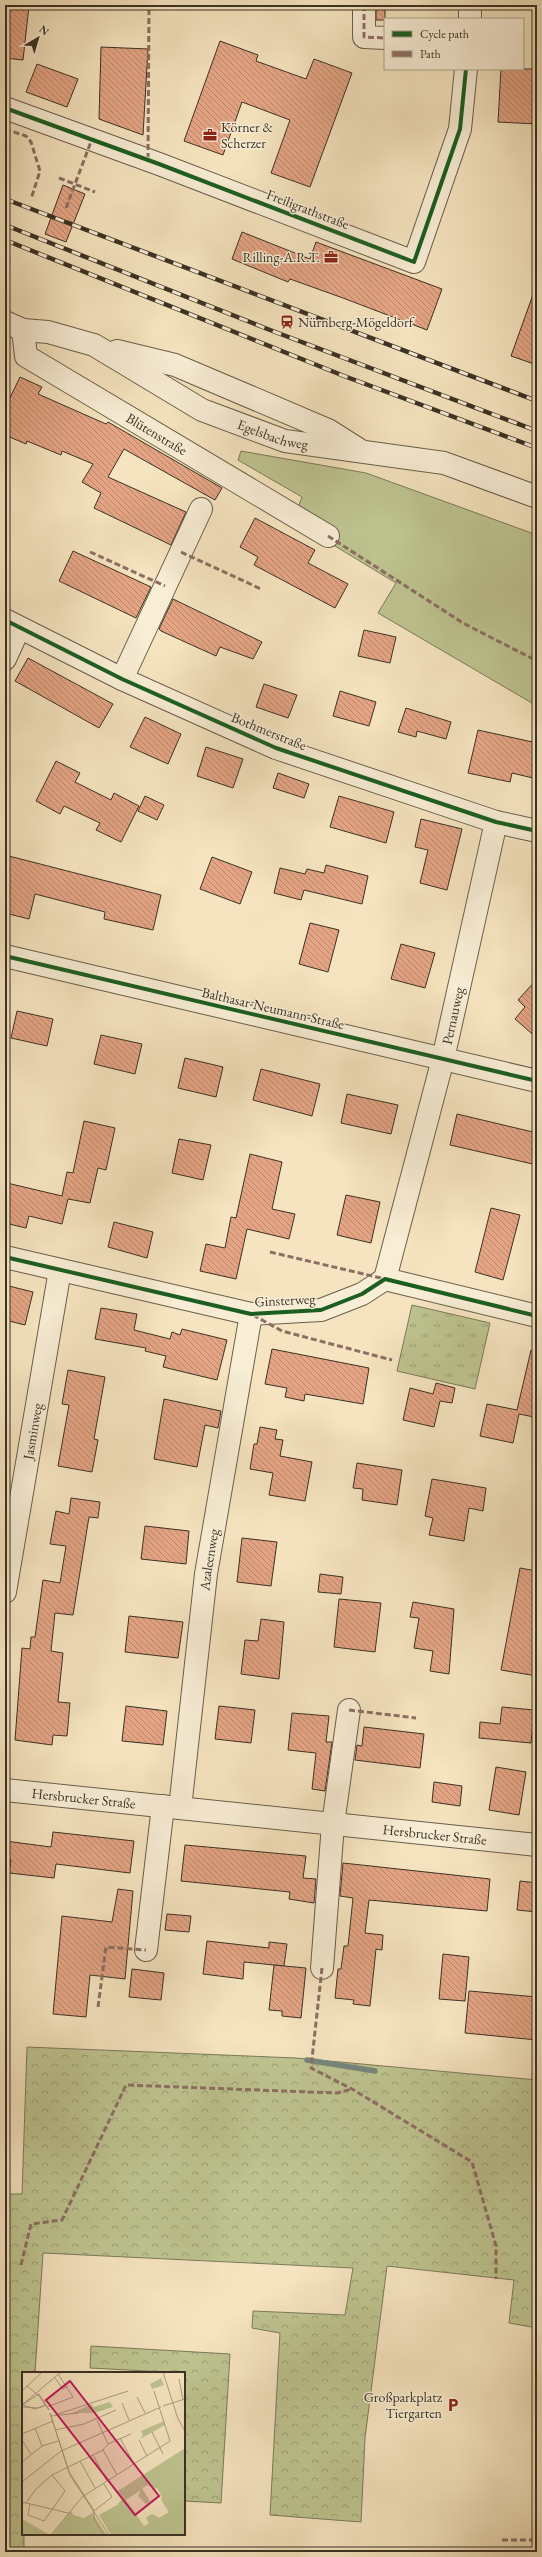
<svg xmlns="http://www.w3.org/2000/svg" width="542" height="2557" font-family="'EB Garamond',serif">
<style>
.grass{fill:url(#grass-tufts);stroke:#7c7a5a}
.forest{fill:url(#forest-crowns);stroke:#7c7a5a}
.garden{fill:#bec490;stroke:#7c7a5a}
.lines{fill:none;stroke-linecap:round;stroke-linejoin:round}
.stream{stroke:#76867c;stroke-width:5.5}
.building{fill:url(#building-back-hatch);stroke:#3b3124}
.minor-casing{stroke:#6a5e4b;stroke-width:24}
.minor{stroke:#f8edd5;stroke-width:22}
.rail-casing{stroke:#3b3124;stroke-width:4.5}
.rail{stroke:#f8edd5;stroke-width:3;stroke-dasharray:9;stroke-linecap:butt}
.quiet{stroke:#8d6e63;stroke-width:3;stroke-dasharray:6 3;stroke-linecap:butt}
.cycleway-casing{stroke:#f8edd5;stroke-width:6}
.cycleway{stroke:#1b5e20;stroke-width:4}
.labels{text-anchor:middle;stroke-width:3;stroke-linejoin:round;paint-order:stroke}
.poi-label{font-size:14px;fill:#3b3124;stroke:#f8edd5;text-anchor:start}
.street-label{font-size:14px;fill:#3b3124;stroke:#f8edd5}
.inset-road{fill:none;stroke:#ab9c81;stroke-width:1}
.view{fill:#c2185b;fill-opacity:0.15;stroke:#c2185b;stroke-width:2}
.inset-edge{fill:none;stroke:#3b3124;stroke-width:2}
</style>
<defs>
<pattern id="grass-tufts" width="24" height="20" patternUnits="userSpaceOnUse"><rect width="24" height="20" fill="#bec490"/><path d="M3 7l-1-3M5 7V3M7 7l1-3M15 17l-1-3M17 17v-4M19 17l1-3" fill="none" stroke="#9ca075"/></pattern>
<pattern id="forest-crowns" width="20" height="18" patternUnits="userSpaceOnUse"><rect width="20" height="18" fill="#bec490"/><path d="M2 6a3 3 0 1 1 6 0M12 15a3 3 0 1 1 6 0" fill="none" stroke="#9ca075"/></pattern>
<pattern id="building-back-hatch" width="6" height="6" patternUnits="userSpaceOnUse"><rect width="6" height="6" fill="#e5a585"/><path d="M-1 5l2 2M0 0l6 6M5-1l2 2" fill="none" stroke="#bb876d"/></pattern>
</defs>
<rect width="100%" height="100%" fill="#f5e4bf"/>
<filter id="stains"><feTurbulence type="fractalNoise" baseFrequency=".005" numOctaves="4"/><feColorMatrix values="0 0 0 0 .2 0 0 0 0 .09 0 0 0 0 .02 0 0 0 .5 -.17"/></filter>
<radialGradient id="worn" r=".72"><stop offset=".6" stop-color="#630" stop-opacity="0"/><stop offset="1" stop-color="#630" stop-opacity=".3"/></radialGradient>
<path class="grass" d="M412 1305 490 1323 475 1389 397 1371Z"/>
<g class="forest">
<path d="M27 2047 296 2058 537 2080V2328L509 2323 514 2280 387 2266 365 2438 361 2522 270 2515 280 2333 252 2328 253 2311 345 2315 353 2268 43 2253 35 2373H23L24 2552H5V2194H22Z"/>
<path d="M91 2346 230 2354 221 2503 184 2501V2373L90 2368Z"/>
</g>
<path class="garden" d="M241 451 366 473 537 535V706L378 613 396 583 325 540 297 510 302 497 238 460Z"/>
<g class="lines">
<path class="stream" d="M307 2060 375 2071"/>
</g>
<g class="building">
<path d="M5 5 29 6 23 60 5 58Z"/>
<rect x="376" y="5" width="9" height="15"/>
<path d="M220 41 258 55 256 61 306 79 314 59 352 73 310 187 271 173 290 120 242 102 223 155 184 141Z"/>
<path d="M101 47 148 49 143 135 99 119Z"/>
<path d="M37 64 78 79 67 107 26 92Z"/>
<path d="M501 69H537V124L498 122Z"/>
<path d="M63 185 85 194 66 242 45 234Z"/>
<path d="M242 232 310 259 316 242 442 289 427 330 343 298 290 279 288 282 232 259Z"/>
<path d="M535 289H537V365L511 356Z"/>
<path d="M20 377 42 387 38 394 106 424 108 422 222 488 215 500 124 449 108 477 186 512 171 545 94 508 101 493 82 482 93 464 62 451 61 455 27 441 26 444 5 435V408Z"/>
<path d="M255 518 315 550 308 563 348 584 335 608 254 565 258 557 240 547Z"/>
<path d="M73 551 151 587 136 618 59 581Z"/>
<path d="M173 599 262 642 253 659 220 647 216 656 161 631 159 629Z"/>
<path d="M364 630 396 637 390 663 358 656Z"/>
<path d="M28 658 113 704 99 728 15 681Z"/>
<path d="M264 684 297 695 288 718 256 707Z"/>
<path d="M340 691 376 702 369 726 333 716Z"/>
<path d="M406 708 451 722 446 739 417 731 416 737 398 732Z"/>
<path d="M145 717 181 734 168 764 130 747Z"/>
<path d="M478 730 537 743V779L512 773 510 782 468 773Z"/>
<path d="M206 747 243 759 233 788 197 776Z"/>
<path d="M56 761 80 773 75 782 111 800 114 793 139 806 121 842 96 830 100 823 64 806 60 814 36 801Z"/>
<path d="M278 773 309 784 304 798 273 788Z"/>
<path d="M145 796 164 805 157 820 138 811Z"/>
<path d="M339 796 394 812 386 843 330 827Z"/>
<path d="M421 819 462 829 447 890 420 883 428 850 415 847Z"/>
<path d="M5 855 161 895 153 930 104 919 105 912 35 894 29 919 5 913Z"/>
<path d="M212 857 252 872 240 904 200 889Z"/>
<path d="M326 865 368 876 362 904 304 890 301 900 274 893 280 868 305 874 307 869 324 873Z"/>
<path d="M310 923 339 930 328 972 299 964Z"/>
<path d="M401 944 435 953 425 988 391 979Z"/>
<path d="M537 979V1038L515 1019 525 1007 518 1000Z"/>
<path d="M17 1011 53 1019 47 1046 11 1038Z"/>
<path d="M101 1035 142 1044 135 1074 94 1064Z"/>
<path d="M185 1058 223 1067 216 1097 178 1088Z"/>
<path d="M261 1069 320 1084 312 1116 253 1100Z"/>
<path d="M347 1094 398 1105 391 1134 341 1123Z"/>
<path d="M457 1114 537 1133V1165L450 1145Z"/>
<path d="M84 1121 115 1128 106 1170 98 1168 90 1203 68 1199 62 1224 29 1216 26 1228 5 1223 7 1183 62 1196 67 1172 73 1173Z"/>
<path d="M179 1139 211 1145 203 1180 172 1173Z"/>
<path d="M250 1154 282 1162 272 1209 295 1214 289 1239 247 1229 236 1279 200 1271 206 1244 225 1248 231 1217 236 1218Z"/>
<path d="M346 1195 380 1202 371 1243 337 1235Z"/>
<path d="M491 1208 520 1215 503 1280 475 1272Z"/>
<path d="M114 1222 153 1232 147 1258 108 1247Z"/>
<path d="M5 1285 33 1292 25 1325 5 1320Z"/>
<path d="M101 1308 137 1314 134 1330 170 1339 172 1332 180 1335 182 1329 227 1340 217 1380 163 1367 166 1356 145 1351 146 1348 95 1339Z"/>
<path d="M272 1349 369 1368 363 1404 305 1394 304 1401 285 1397 287 1388 265 1384Z"/>
<path d="M531 1350 537 1351V1402L534 1417 519 1414 513 1443 480 1436 487 1404 517 1410Z"/>
<path d="M68 1370 105 1377 94 1439 98 1440 92 1472 58 1466 69 1405 62 1404Z"/>
<path d="M436 1383 455 1388 452 1403 440 1401 434 1427 403 1420 410 1388 433 1394Z"/>
<path d="M164 1399 221 1411 218 1428 205 1425 197 1467 154 1459Z"/>
<path d="M260 1427 277 1430 275 1439 283 1440 280 1456 312 1462 305 1501 269 1495 273 1473 250 1469 254 1444H257Z"/>
<path d="M357 1463 402 1470 397 1505 362 1500 363 1489 353 1488Z"/>
<path d="M432 1479 486 1488 483 1511 469 1508 464 1541 429 1535 433 1518 425 1516Z"/>
<path d="M71 1498 100 1502 98 1518 89 1517 73 1615 55 1613 51 1651 63 1653 58 1702 70 1703 67 1736 53 1735 52 1745 15 1740 22 1648 30 1649 31 1637H35L43 1580 60 1583 66 1546 50 1544 56 1511 69 1514Z"/>
<path d="M145 1526 189 1531 186 1564 141 1559Z"/>
<path d="M242 1538 277 1542 271 1586 237 1582Z"/>
<path d="M520 1568 537 1571V1676L501 1670Z"/>
<path d="M320 1574 343 1577 341 1594 318 1592Z"/>
<path d="M339 1599 381 1603 375 1652 334 1647Z"/>
<path d="M413 1602 454 1609 449 1674 430 1671 433 1651 414 1648 419 1618 410 1617Z"/>
<path d="M129 1616 183 1622 178 1658 125 1652Z"/>
<path d="M261 1619 284 1622 279 1679 241 1674 245 1640 258 1641Z"/>
<path d="M126 1706 167 1711 163 1745 122 1741Z"/>
<path d="M219 1706 255 1710 251 1743 215 1739Z"/>
<path d="M502 1707 534 1710 531 1743 479 1738 480 1722 500 1724Z"/>
<path d="M292 1713 329 1716 326 1742H332L325 1791 312 1789 316 1753 288 1750Z"/>
<path d="M364 1727 424 1734 420 1768 355 1760 357 1745 362 1746Z"/>
<path d="M496 1767 526 1772 519 1815 489 1810Z"/>
<path d="M434 1782 462 1786 460 1806 432 1802Z"/>
<path d="M53 1832 134 1841 130 1873 56 1864 54 1878 9 1873 11 1860 5 1859V1841L51 1847Z"/>
<path d="M185 1845 306 1856 303 1878 316 1879 314 1903 289 1899 290 1892 181 1881Z"/>
<path d="M343 1863 490 1879 487 1911 369 1900 365 1933 383 1935 382 1950 376 1949 370 2006 353 2004 354 2000 335 1998 338 1969H341L344 1946H348L353 1898 340 1896Z"/>
<path d="M520 1881 537 1883V1912L517 1910Z"/>
<path d="M118 1889 133 1891 125 1979 90 1975 86 2017 53 2014 62 1916 112 1922Z"/>
<path d="M167 1914 191 1916 189 1932 165 1930Z"/>
<path d="M207 1941 269 1948V1942L287 1944 284 1966 244 1962 243 1979 203 1974Z"/>
<path d="M443 1954 469 1957 465 2001 439 1999Z"/>
<path d="M274 1965 306 1968 301 2018 282 2016V2011L269 2010Z"/>
<path d="M132 1969 164 1973 161 2000 129 1997Z"/>
<path d="M469 1991 537 1997V2040L465 2033Z"/>
</g>
<g class="lines">
<g class="minor-casing">
<g id="minor">
<path d="M364 5V37L385 38"/>
<path d="M470 19V5"/>
<path d="M5 108 159 164 414 262 460 129 466 69"/>
<path id="s1" d="M5 322 23 330 26 356 328 536"/>
<path id="s2" d="M23 330 48 332 94 345 202 410 285 441 444 463 537 497"/>
<path d="M117 351 175 365 328 430 358 449"/>
<path d="M5 620 122 679 276 748 496 822 537 831"/>
<path d="M5 659 19 628"/>
<path d="M122 679 201 509"/>
<path d="M5 956 537 1081"/>
<path d="M5 1257 251 1314 321 1310 362 1294 385 1279 537 1316"/>
<path id="s3" d="M385 1279 443 1059 496 822"/>
<path id="s4" d="M5 1592 60 1270"/>
<path id="s5" d="M5 1790 537 1845"/>
<path id="s6" d="M180 1808 206 1574 251 1314"/>
<path d="M146 1950 163 1806"/>
<path d="M322 1968 333 1824 349 1710"/>
</g>
</g>
<use href="#minor" class="minor"/>
<g class="rail-casing">
<g id="rail">
<path d="M5 199 537 401"/>
<path d="M5 225 270 330 537 431"/>
<path d="M5 240 344 376 537 448"/>
</g>
</g>
<use href="#rail" class="rail"/>
<g class="quiet">
<path d="M364 5V37L385 38"/>
<path d="M5 129 26 136 31 142 40 171 31 199"/>
<path d="M148 159 149 5"/>
<path d="M59 178 95 192"/>
<path d="M66 208 92 139"/>
<path d="M5 272 10 256"/>
<path d="M328 536 463 623 537 661"/>
<path d="M90 552 165 586"/>
<path d="M181 552 261 589"/>
<path d="M270 1252 385 1279"/>
<path d="M253 1315 282 1331 392 1360"/>
<path d="M349 1710 416 1718"/>
<path d="M322 1968 311 2068 352 2089 472 2162 496 2246V2279"/>
<path d="M98 2007 106 1947 146 1950"/>
<path d="M21 2265 31 2224 62 2220 126 2085 337 2093 352 2089"/>
<path d="M502 2540H537"/>
</g>
<g class="cycleway-casing">
<g id="cycleway">
<path d="M5 108 159 164 414 262 460 129 466 69"/>
<path d="M5 620 122 679 276 748 496 822 537 831"/>
<path d="M5 956 537 1081"/>
<path d="M5 1257 251 1314 321 1310 362 1294 385 1279 537 1316"/>
</g>
</g>
<use href="#cycleway" class="cycleway"/>
</g>
<defs>
<g id="office-bare" transform="scale(1.08)"><path d="M-6-3h4V-5.5h4V-3h4V5H-6ZM-1-4.5V-3h2v-1.5ZM-6 0V1H6V0Z" fill="#8f2418" stroke="#f8edd5" stroke-width="2.5" paint-order="stroke"/></g>
<g id="station-bare" transform="scale(1.08)"><path d="M-3-6H3Q5-6 5-4V2Q5 4 3 4L4.5 6H3L1.5 4h-3L-3 6H-4.5L-3 4Q-5 4-5 2V-4Q-5-6-3-6ZM-3.5-4v3h7v-3ZM-3.5 1v1.5H-2V1ZM2 1v1.5H3.5V1Z" fill="#8f2418" stroke="#f8edd5" stroke-width="2.5" paint-order="stroke"/></g>
<g id="parking-bare" transform="scale(1.08)"><path d="M-3.5-5.5H1a3.5 3.5 0 0 1 0 7H-1V5.5H-3.5ZM-1-3.4V-.6H.8a1.4 1.4 0 0 0 0-2.8Z" fill="#8f2418" stroke="#f8edd5" stroke-width="2.5" paint-order="stroke"/></g>
</defs>
<g fill-rule="evenodd">
<use href="#office-bare" x="210" y="135"/>
<use href="#office-bare" x="331" y="257"/>
<use href="#station-bare" x="287" y="322"/>
<use href="#parking-bare" x="453" y="2405"/>
</g>
<g class="labels">
<g class="poi-label">
<text x="221" y="132">Körner &amp;<tspan x="221" dy="16">Scherzer</tspan></text>
<text x="320" y="262" text-anchor="end">Rilling-A.R.T.</text>
<text x="298" y="327">Nürnberg-Mögeldorf</text>
<text x="442" y="2402" text-anchor="end">Großparkplatz<tspan x="442" dy="16">Tiergarten</tspan></text>
</g>
<g class="street-label">
<text transform="translate(308 209) rotate(21)" y="5">Freiligrathstraße</text>
<text dy="5" stroke="none"><textPath href="#s2" startOffset="274">Egelsbachweg</textPath></text>
<text dy="5" stroke="none"><textPath href="#s1" startOffset="198">Blütenstraße</textPath></text>
<text transform="translate(269 731) rotate(22)" y="5">Bothmerstraße</text>
<text transform="translate(273 1008) rotate(13)" y="5">Balthasar-Neumann-Straße</text>
<text dy="5" stroke="none"><textPath href="#s3" startOffset="272">Pernauweg</textPath></text>
<text transform="translate(285 1300) rotate(-3)" y="5">Ginsterweg</text>
<text dy="5" stroke="none"><textPath href="#s4" startOffset="163">Jasminweg</textPath></text>
<text dy="5" stroke="none"><textPath href="#s6" startOffset="250">Azaleenweg</textPath></text>
<text dy="5" stroke="none"><textPath href="#s5" startOffset="79">Hersbrucker Straße</textPath></text>
<text dy="5" stroke="none"><textPath href="#s5" startOffset="432">Hersbrucker Straße</textPath></text>
</g>
</g>
<g transform="translate(22 2372)">
<rect width="163" height="163" fill="#f5e4bf"/>
<path d="M142 49 143 53 118 67 121 63 119 59Z" fill="#bec490"/>
<path d="M163 76V163H89L77 143 95 133 101 126 96 119ZM126 113 133 117 135 116 139 122 137 124H140L139 128 147 140 137 146 130 142 124 146 127 151 122 154 104 128 119 118 116 124 124 132 128 129 120 116ZM49 139 51 143 62 146 70 141 85 163H30Z" fill="#bec490" fill-rule="evenodd"/>
<path d="M139 6 142 13 130 17 128 12ZM88 30 91 35 72 41H50L70 32 71 35ZM0 148H2L28 163H0Z" fill="#bec490"/>
<path class="inset-road" d="M141 0 156 47 163 59M33 6 41 17 46 14M157 7 161 28M5 14 17 24 27 38M0 19 20 0M115 25 123 41M100 31 107 48M0 33 39 0M0 33 17 22 27 38M1 33 13 37 24 33M141 34 163 27M0 35 16 36 22 34 23 28M25 35 51 25 36 2M28 41 48 103 87 163M28 41 47 100 71 137 73 149 82 163M36 42 106 19M29 44 57 41M75 48 86 72M13 56 20 74M33 58 62 52 94 38M130 60 141 82M0 62 31 49M98 66 112 92M0 68 9 82M117 68 125 84M81 78 95 103M71 83 85 109M58 89 73 116M0 90 20 74 36 69M0 110 39 79 139 35M0 130 46 141M4 131 14 117 30 103 81 78 86 72 109 62M8 132 6 143 22 149 43 119 30 103M72 139 90 125 82 112M29 163 60 125 148 69 132 19"/>
<path class="view" d="M48 9 137 124 113 143 24 28Z"/>
<rect width="163" height="163" class="inset-edge"/>
</g>
<rect width="542" height="2557" fill="none" stroke="#f5e4bf" stroke-width="20"/>
<rect x="6" y="6" width="530" height="2545" fill="none" stroke="#3b3124" stroke-width="2"/>
<rect x="10" y="10" width="522" height="2537" fill="none" stroke="#3b3124"/>
<rect x="384" y="18" width="140" height="52" fill="#f8edd5" stroke="#aca28e"/>
<rect x="392" y="31" width="20" height="6" fill="#1b5e20" stroke="#aca28e"/>
<text x="420" y="38" font-size="12" fill="#3b3124">Cycle path</text>
<rect x="392" y="51" width="20" height="6" fill="#8d6e63" stroke="#aca28e"/>
<text x="420" y="58" font-size="12" fill="#3b3124">Path</text>
<g transform="translate(38 38) rotate(38)" stroke="#f8edd5" stroke-width="3" paint-order="stroke">
<path d="M0-3L7 15L0 10L-7 15Z" fill="#3b3124"/>
<text y="-6" font-size="11" font-weight="bold" text-anchor="middle" fill="#3b3124">N</text>
</g>
<rect width="100%" height="100%" filter="url(#stains)"/>
<rect width="100%" height="100%" fill="url(#worn)"/>
</svg>
